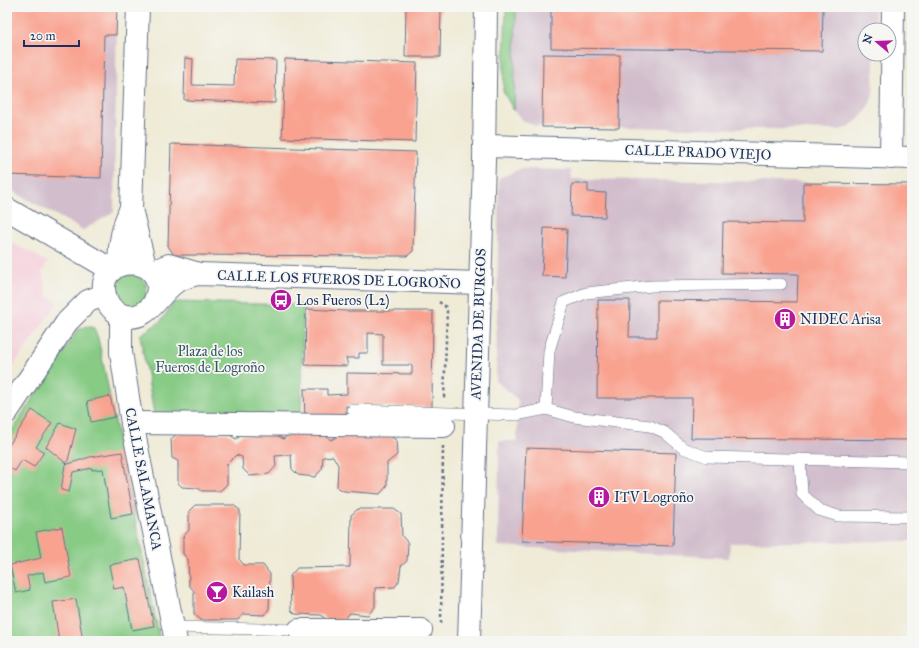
<svg xmlns="http://www.w3.org/2000/svg" width="919" height="648" font-family="'IM FELL Great Primer',serif">
<style>
.built{fill:#f5cfdb}
.industrial{fill:#d1bdcc}
.green{fill:#87cb85;stroke:#517d72}
.building{fill:#f9a290}
.lines{fill:none;stroke-linecap:round;stroke-linejoin:round}
.lane-casing{stroke:#657188;stroke-width:12}
.street-casing{stroke:#657188;stroke-width:24}
.primary-casing{stroke:#657188;stroke-width:24}
.path{stroke:#657188;stroke-width:2.5;stroke-dasharray:3 3;stroke-linecap:butt}
.lane{stroke:#fff;stroke-width:11}
.street{stroke:#fff;stroke-width:22}
.primary{stroke:#fff;stroke-width:22}
.labels{text-anchor:middle;stroke-width:3.5;stroke-linejoin:round;paint-order:stroke}
.street-label{font-size:14px;fill:#1b2f5e;stroke:#f6f6f2}
.poi-label{font-size:14px;fill:#1b2f5e;stroke:#f6f6f2;text-anchor:start}
.park-label{font-size:14px;fill:#365668;stroke:#f6f6f2}
</style>
<rect width="100%" height="100%" fill="#f6f6f2"/>
<filter id="ink" filterUnits="userSpaceOnUse"><feTurbulence type="fractalNoise" baseFrequency=".025" numOctaves="2"/><feDisplacementMap in="SourceGraphic" scale="8" xChannelSelector="R" yChannelSelector="G"/><feConvolveMatrix kernelMatrix="1 2 1 2 8 2 1 2 1" color-interpolation-filters="sRGB"/></filter>
<filter id="wash" filterUnits="userSpaceOnUse"><feTurbulence type="fractalNoise" baseFrequency=".012" numOctaves="4" result="noise"/><feDisplacementMap in="SourceGraphic" scale="16" xChannelSelector="R" yChannelSelector="G"/><feGaussianBlur stdDeviation="0.9" result="paint"/><feColorMatrix in="noise" values="0 0 0 0 0 0 0 0 0 0 0 0 0 0 0 0 0 1.4 0 .05"/><feComposite in="paint" operator="in"/></filter>
<g filter="url(#wash)">
<rect width="100%" height="100%" fill="#efebd7"/>
<path class="built" d="M7 240 48 262 42 272 48 296 58 302 7 375Z"/>
<g class="industrial">
<path d="M7 7H117L114 212 83 230 7 188Z"/>
<path d="M506 7H875L874 30H865V54H874L873 96 867 110 859 119 848 127 840 130 535 126 524 121 514 111 503 91Z"/>
<path d="M520 169 571 170 572 179 912 184V541L730 543 729 558 498 546 499 441H517L518 400 496 381 499 178Z"/>
</g>
<g class="green">
<path d="M506 7H516L514 111 503 91Z"/>
<circle cx="131" cy="290" r="16"/>
<path d="M174 302 303 305 301 418 154 414 140 335 161 321Z"/>
<path d="M87 326 94 328 98 338 160 641H7V437L78 330Z"/>
</g>
<g id="blocks">
<g class="building">
<path d="M7 7H117L116 35H104L101 178 7 175Z"/>
<path d="M406 7H441L440 57H405Z"/>
<path d="M551 7H823L822 51 551 48Z"/>
<path d="M543 54 620 55 619 128 542 127Z"/>
<path d="M185 58 193 59 192 85 234 86 235 59 276 60 275 103 184 100Z"/>
<path d="M285 59 417 63 415 142 282 138Z"/>
<path d="M171 144 416 152 413 251 407 256 174 255 168 246Z"/>
<path d="M803 183 912 184V440L691 438 692 398H597L598 300H630L629 337H657V300L797 302 798 274 722 273 723 222 803 223Z"/>
<path d="M572 184H588V192L606 193 605 217 571 216Z"/>
<path d="M544 228 567 229 565 277 542 276Z"/>
<path d="M306 309 347 311H433L432 407 346 406V422H305L304 389H327V395L347 394V373L412 374V365H383V334L368 333V353H359V358H346L348 366 305 365Z"/>
<path d="M110 396 115 417 91 422 87 401Z"/>
<path d="M32 410 52 423 36 447 44 452 34 467 22 460 15 471 7 466V448Z"/>
<path d="M60 423 76 429 67 464 46 447Z"/>
<path d="M178 433H227L236 439 242 435 274 433 283 439 292 433 324 435 331 440 338 436 388 435 396 440 397 455 387 463V486L380 494 344 491 337 487 338 465 333 456 323 457 322 469 315 477 298 475 292 469 291 455 275 456 276 466 269 474 250 476 243 469 242 457 236 455 227 464V484L220 491H202L198 488 182 487 178 483V461L172 458 171 439Z"/>
<path d="M526 448 676 453 673 546 522 541Z"/>
<path d="M122 452 133 514 111 518 103 469 92 470V468L73 472 69 492 61 490 65 465 90 457Z"/>
<path d="M195 505H233L240 510 239 559 244 565H263L270 574 269 609 264 615 243 614 238 620H201L194 614V591L189 585 188 559 183 554V537L189 530V511Z"/>
<path d="M358 509H394L401 514 402 536 408 543 407 561 401 566 399 581 395 587 375 588V607L368 615 350 613 342 622 327 620 321 615 295 614 291 610 290 576 297 568 350 567 351 515Z"/>
<path d="M62 527 71 577 45 582 43 572 27 576 30 590 16 593 10 565 41 558 36 532Z"/>
<path d="M140 559 154 626 132 630 124 587 114 589 109 565Z"/>
<path d="M76 599 83 641H59L53 602Z"/>
</g>
</g>
</g>
<g filter="url(#ink)">
<use href="#blocks" fill-opacity="0" stroke="#657188" stroke-width="1"/>
<g class="lines">
<g class="lane-casing">
<g id="lane">
<path d="M546 409 574 417 650 426 664 432 683 448 707 457 912 462"/>
<path d="M353 410 516 415 546 409 549 351 564 302 586 293 652 286 781 284"/>
<path d="M800 459 802 494 819 510 838 516 912 517"/>
<path d="M173 627 299 630"/>
</g>
</g>
<g class="street-casing">
<g id="street">
<path d="M138 7 131 209 145 266"/>
<path d="M484 146 912 158"/>
<path d="M891 158 893 7"/>
<path d="M7 209 112 270"/>
<path d="M119 265C119 245 122 228 130 210"/>
<path d="M152 272 169 265 199 274"/>
<path d="M153 305C180 251 86 250 107 301 109 307 116 313 122 315 148 324 158 293 176 282 183 278 191 275 199 274L479 283"/>
<path d="M121 315V352L132 423 176 641"/>
<path d="M7 412 67 322 88 301 104 295"/>
<path d="M132 423 444 426"/>
<path d="M299 630H421"/>
</g>
</g>
<g class="primary-casing">
<path id="primary" d="M469 641 484 161 486 7"/>
</g>
<g class="path">
<path d="M439 302 445 306 447 311 444 399"/>
<path d="M441 623 443 446"/>
</g>
<use href="#lane" class="lane"/>
<use href="#street" class="street"/>
<use href="#primary" class="primary"/>
</g>
</g>
<defs>
<g id="bus-disc" transform="scale(1.15)"><circle r="9.5" fill="#b5179e" stroke="#f6f6f2"/><path d="M-5-6H5V4H4V6H2V4H-2V6H-4V4H-5ZM-3.5-4V0h7V-4ZM-3.5 1.2v1.5H-2V1.2ZM2 1.2v1.5H3.5V1.2Z" fill="#fff"/></g>
<g id="building-disc" transform="scale(1.15)"><circle r="9.5" fill="#b5179e" stroke="#f6f6f2"/><path d="M-4-6H4V6H1V3H-1V6H-4ZM-2.5-4.3h1.7v1.8h-1.7ZM.8-4.3h1.7v1.8H.8ZM-2.5-1h1.7V.8h-1.7ZM.8-1h1.7V.8H.8Z" fill="#fff"/></g>
<g id="bar-disc" transform="scale(1.15)"><circle r="9.5" fill="#b5179e" stroke="#f6f6f2"/><path d="M-6-5H6L.8 .8V4.5H3.5V6h-7V4.5H-.8V.8Z" fill="#fff"/></g>
</defs>
<g fill-rule="evenodd">
<use href="#bus-disc" x="281" y="300"/>
<use href="#building-disc" x="785" y="319"/>
<use href="#building-disc" x="599" y="497"/>
<use href="#bar-disc" x="217" y="592"/>
</g>
<g class="labels">
<g class="street-label">
<text transform="translate(698 152) rotate(2)" y="5">CALLE PRADO VIEJO</text>
<text transform="translate(339 279) rotate(2)" y="5">CALLE LOS FUEROS DE LOGROÑO</text>
<text transform="translate(478 324) rotate(-88)" y="5">AVENIDA DE BURGOS</text>
<text transform="translate(144 479) rotate(79)" y="5">CALLE SALAMANCA</text>
</g>
<g class="poi-label">
<text x="296" y="305">Los Fueros (L2)</text>
<text x="800" y="324">NIDEC Arisa</text>
<text x="614" y="502">ITV Logroño</text>
<text x="232" y="597">Kailash</text>
</g>
<g class="park-label">
<text x="210" y="356">Plaza de los<tspan x="210" dy="16">Fueros de Logroño</tspan></text>
</g>
</g>
<rect width="919" height="648" fill="none" stroke="#f6f6f2" stroke-width="24"/>
<g transform="translate(877 42) rotate(289)"><circle r="19" fill="#f6f6f2" stroke="#9ea6b7"/>
<path d="M0-3L7 15L0 10L-7 15Z" fill="#b5179e"/>
<text y="-6" font-size="11" font-weight="bold" text-anchor="middle" fill="#1b2f5e">N</text>
</g>
<path d="M24 40v6h55v-6" fill="none" stroke="#1b2f5e" stroke-width="2"/>
<text x="30" y="40" font-size="12" fill="#1b2f5e" stroke="#f6f6f2" stroke-width="3" paint-order="stroke">20 m</text>
</svg>
